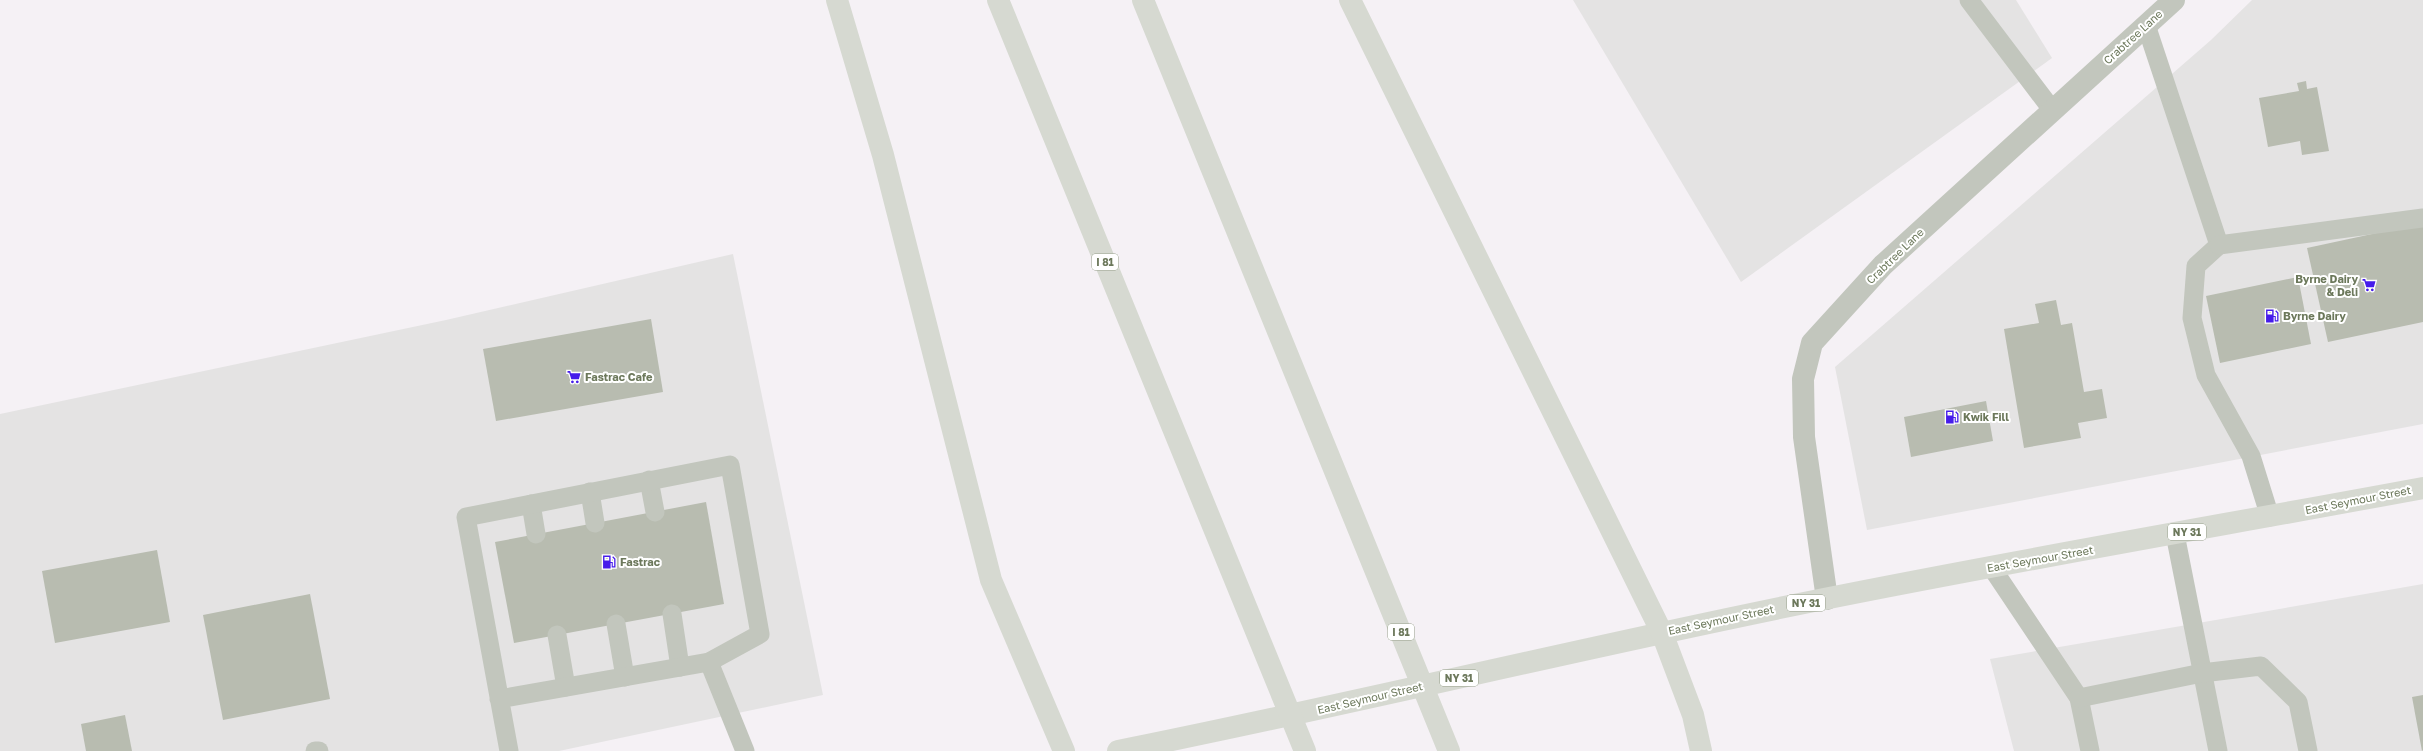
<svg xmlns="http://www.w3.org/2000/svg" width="2423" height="751" font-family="'Golos Text',sans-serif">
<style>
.built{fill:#e4e3e3}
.building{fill:#b8bcb0}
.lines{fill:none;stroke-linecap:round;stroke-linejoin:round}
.service{stroke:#c2c6bd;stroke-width:19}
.minor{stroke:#c2c6bd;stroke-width:22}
.trunk{stroke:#d6d9d1;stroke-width:22}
.motorway{stroke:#d6d9d1;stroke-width:22}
.labels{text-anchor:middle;stroke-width:4;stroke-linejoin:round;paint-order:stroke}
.shield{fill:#fff;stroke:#98a08c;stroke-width:1}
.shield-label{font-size:10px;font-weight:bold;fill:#6c785b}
.street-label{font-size:11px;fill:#6c785b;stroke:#fff}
.poi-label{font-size:11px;font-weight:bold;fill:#6c785b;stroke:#fff;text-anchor:start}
</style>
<rect width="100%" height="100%" fill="#f5f1f5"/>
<g class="built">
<path d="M1573 0H2016L2052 58 1741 282Z"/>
<path d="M2252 0H2423V424L1867 530 1835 367 2211 40Z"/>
<path d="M733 254 823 695 559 751H0V414L446 320Z"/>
<path d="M2423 584V751H2014L1990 659Z"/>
</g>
<g class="building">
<path d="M2306 81 2307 89 2317 87 2329 151 2302 155 2300 141 2268 147 2259 98 2299 91 2297 83Z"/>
<path d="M2423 223V322L2328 342 2307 248Z"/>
<path d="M2298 277 2311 344 2220 363 2206 296Z"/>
<path d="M2056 300 2061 325 2072 323 2084 392 2102 389 2107 418 2078 423 2081 438 2024 448 2004 329 2039 323 2035 304Z"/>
<path d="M651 319 663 392 496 421 483 349Z"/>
<path d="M1986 401 1993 441 1911 457 1904 417Z"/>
<path d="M706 502 724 604 514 643 495 542Z"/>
<path d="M157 550 170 622 55 643 42 571Z"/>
<path d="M310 594 330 699 223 720 203 615Z"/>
<path d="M2423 695V750L2422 751 2412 697Z"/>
<path d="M125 715 132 751H86L81 724Z"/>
</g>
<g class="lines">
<g class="service">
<path d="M1969 0 2053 111"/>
<path d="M2146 25 2219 245 2196 266 2192 318 2206 375 2251 456 2270 517"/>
<path d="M2219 245 2423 218"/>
<path d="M649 480 655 512"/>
<path d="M590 492 595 523"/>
<path d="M531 504 536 534"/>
<path d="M2175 534 2218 751"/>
<path d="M1992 568 2079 698 2090 751"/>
<path d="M672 614 680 667"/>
<path d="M616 624 625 677"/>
<path d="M557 635 566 687"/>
<path d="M709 662 745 751"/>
<path d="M2079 698 2202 673 2261 666 2298 702 2308 751"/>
<path d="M499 699 709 662 760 634 730 465 466 517 509 751"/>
<path d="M315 751H319"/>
</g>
<path class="minor" d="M1827 599 1804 437 1803 379 1812 343 1883 265 2174 0"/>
<path class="trunk" d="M1118 751C1354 704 1588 646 1824 599 2023 559 2223 525 2423 488"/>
<g class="motorway">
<path d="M837 0 883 155 991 580 1064 751"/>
<path d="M998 0 1305 751"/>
<path d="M1143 0 1449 751"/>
<path d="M1350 0 1662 633 1693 715 1701 751"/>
</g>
</g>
<defs>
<g id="supermarket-bare" transform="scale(1.08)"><path d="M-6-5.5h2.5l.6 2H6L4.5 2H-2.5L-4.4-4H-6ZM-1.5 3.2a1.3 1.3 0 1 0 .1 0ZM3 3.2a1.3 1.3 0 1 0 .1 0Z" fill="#461cea" stroke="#fff" stroke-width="2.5" paint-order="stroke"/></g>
<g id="fuel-bare" transform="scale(1.08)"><path d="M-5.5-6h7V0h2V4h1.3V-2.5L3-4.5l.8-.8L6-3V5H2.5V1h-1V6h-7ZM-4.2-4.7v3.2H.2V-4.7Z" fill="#461cea" stroke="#fff" stroke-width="2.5" paint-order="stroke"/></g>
</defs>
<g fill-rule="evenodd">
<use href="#supermarket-bare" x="2369" y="285"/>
<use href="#fuel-bare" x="2272" y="316"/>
<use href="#supermarket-bare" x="574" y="377"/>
<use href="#fuel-bare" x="1952" y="417"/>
<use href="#fuel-bare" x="609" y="562"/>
</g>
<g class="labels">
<g class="shield">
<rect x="1092" y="254" width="26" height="16" rx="3"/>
<rect x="2168" y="524" width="38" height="16" rx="3"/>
<rect x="1787" y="595" width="38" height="16" rx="3"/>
<rect x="1388" y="624" width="26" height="16" rx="3"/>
<rect x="1440" y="670" width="38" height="16" rx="3"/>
</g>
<g class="shield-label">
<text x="1105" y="266">I 81</text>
<text x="2187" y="536">NY 31</text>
<text x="1806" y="607">NY 31</text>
<text x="1401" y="636">I 81</text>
<text x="1459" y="682">NY 31</text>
</g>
<g class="street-label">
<text transform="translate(2133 37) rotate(-42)" y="4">Crabtree Lane</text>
<text transform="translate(1895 256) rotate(-44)" y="4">Crabtree Lane</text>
<text transform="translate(2358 500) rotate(-11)" y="4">East Seymour Street</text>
<text transform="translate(2040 559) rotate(-10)" y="4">East Seymour Street</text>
<text transform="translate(1721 620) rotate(-12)" y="4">East Seymour Street</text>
<text transform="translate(1370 698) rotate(-13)" y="4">East Seymour Street</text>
</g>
<g class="poi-label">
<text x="2358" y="283" text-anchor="end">Byrne Dairy<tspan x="2358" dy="13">&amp; Deli</tspan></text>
<text x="2283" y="320">Byrne Dairy</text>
<text x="585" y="381">Fastrac Cafe</text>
<text x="1963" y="421">Kwik Fill</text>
<text x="620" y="566">Fastrac</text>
</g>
</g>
</svg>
